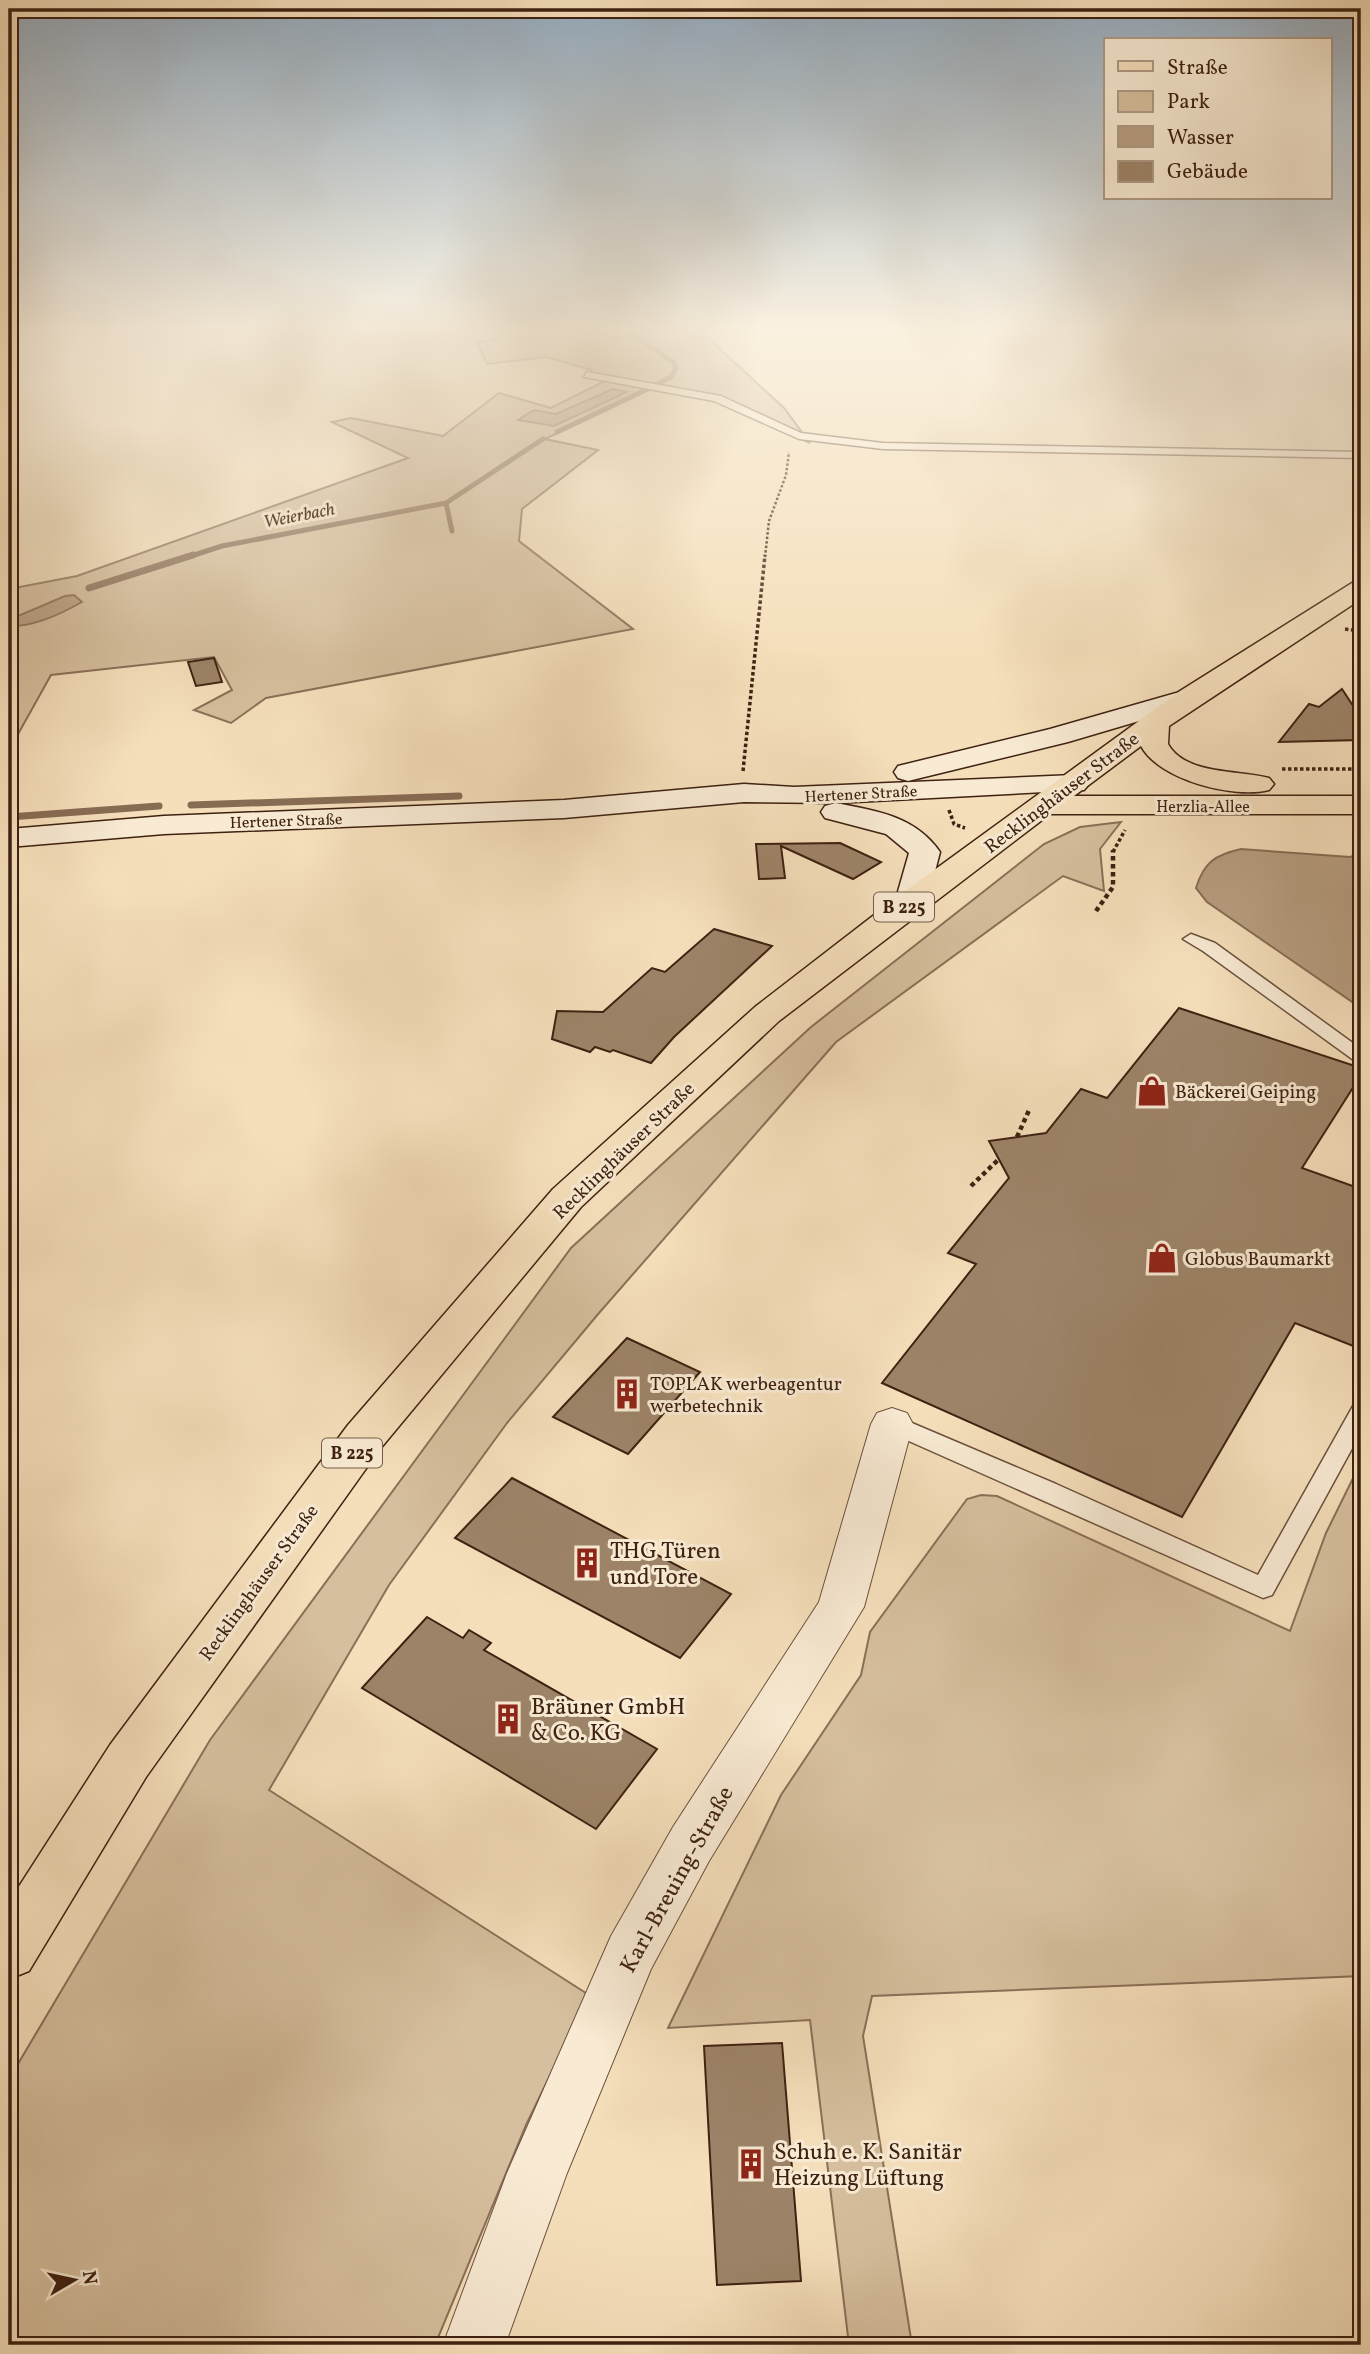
<svg xmlns="http://www.w3.org/2000/svg" width="1370" height="2354" font-family="Vollkorn,serif">
<style>
.green{fill:#d6bf9e;stroke:#8a7058;stroke-width:2}
.water{fill:#b79e81;stroke:#876c54;stroke-width:2}
.lines{fill:none;stroke-linecap:round;stroke-linejoin:round}
.stream-far1{stroke:#876c54;stroke-width:5}
.stream{stroke:#876c54;stroke-width:7}
.building{fill:#9d8469;stroke:#3e2111;stroke-width:2}
.lane-casing{stroke:#6c503c;stroke-width:3}
.street-casing{stroke:#6c503c;stroke-width:2}
.secondary-casing{stroke:#3e2111;stroke-width:3}
.primary-casing{stroke:#3e2111;stroke-width:3}
.path-far2{stroke:#3e2111;stroke-width:2.5;stroke-dasharray:2.5 2;stroke-linecap:butt}
.path-far1{stroke:#3e2111;stroke-width:3.5;stroke-dasharray:3.5 2.5;stroke-linecap:butt}
.path{stroke:#3e2111;stroke-width:4.5;stroke-dasharray:4.5 3.5;stroke-linecap:butt}
.lane{fill:#f8ead3;fill-rule:evenodd}
.street{fill:#f8ead3;fill-rule:evenodd}
.secondary{fill:#f8ead3;fill-rule:evenodd}
.primary{fill:#f5dfbb;fill-rule:evenodd}
.labels{text-anchor:middle;stroke-width:6;stroke-linejoin:round;paint-order:stroke}
.far-street-label{font-size:16px;fill:#3e2111;stroke:#f8ead3}
.far-water-label{font-size:18px;font-style:italic;fill:#684d38;stroke:#f8ead3}
.shield{fill:#f8ead3;stroke:#765d4b;stroke-width:2}
.shield-label{font-size:18px;font-weight:bold;fill:#3e2111}
.street-label{font-size:19px;fill:#3e2111;stroke:#f8ead3}
.poi-label{font-size:19px;fill:#3e2111;stroke:#f8ead3;text-anchor:start}
.near-poi-label{font-size:23px;fill:#3e2111;stroke:#f8ead3;text-anchor:start}
.near-street-label{font-size:23px;fill:#3e2111;stroke:#f8ead3}
</style>
<rect width="100%" height="100%" fill="#f5dfbb"/>
<filter id="stains"><feTurbulence type="fractalNoise" baseFrequency=".00286" numOctaves="4"/><feColorMatrix values="0 0 0 0 .2 0 0 0 0 .09 0 0 0 0 .02 0 0 0 .5 -.17"/></filter>
<radialGradient id="worn" r=".72"><stop offset=".6" stop-color="#630" stop-opacity="0"/><stop offset="1" stop-color="#630" stop-opacity=".3"/></radialGradient>
<g class="green">
<path d="M519 327H696L784 408 810 443 717 398 652 387 545 439 598 450 522 509 519 541 633 629 266 698 231 723 194 710 232 690 214 657 51 675 12 745 9 746V589L77 576 408 458 332 422 351 418 443 436 499 393 551 408 609 379 587 375 592 370 546 357 487 364 477 343 523 331Z"/>
<path d="M1121 822 1100 849 1104 891 1063 876 836 1042 599 1313 507 1423 389 1585 269 1790 589 1995 526 2125 435 2345H9V2079L210 1740 571 1248 811 1027 1044 844 1080 827Z"/>
<path d="M1361 1462V1976L872 1996 863 2036 912 2345H849L810 2020 668 2028 781 1795 861 1675 870 1632 967 1499 981 1495 997 1496 1290 1631 1326 1533Z"/>
</g>
<g class="water">
<path d="M613 389 627 392 554 426 518 420 534 410 556 414Z"/>
<path d="M74 595 82 602C61 614 34 627 9 626L11 619 65 596Z"/>
<path d="M1241 849 1350 857 1361 853V1008L1207 902 1196 888C1204 862 1215 855 1241 849Z"/>
</g>
<g class="lines">
<g class="stream-far1">
<path d="M621 327 673 362 676 368 671 377 659 383"/>
<path d="M557 432 652 387"/>
<path d="M446 503 452 531"/>
<path d="M188 557 222 546 446 503 543 439"/>
</g>
<g class="stream">
<path d="M89 588 193 555"/>
<path d="M191 805 459 796"/>
<path d="M9 817 159 806"/>
</g>
</g>
<g class="building">
<path d="M214 658 222 682 196 686 188 662Z"/>
<path d="M1342 689 1361 718V740L1279 742 1309 704 1319 707Z"/>
<path d="M840 843 881 862 853 879 781 846 785 878 759 879 756 844Z"/>
<path d="M714 929 772 946 674 1037 651 1063 613 1050 610 1052 595 1047 590 1052 552 1039 557 1011 603 1012 652 968 665 972Z"/>
<path d="M1179 1008 1361 1068V1075L1302 1168 1361 1189V1349L1295 1323 1182 1517 882 1383 976 1264 948 1253 1009 1178 989 1141 1046 1133 1081 1089 1107 1098Z"/>
<path d="M627 1338 700 1372 628 1454 553 1417Z"/>
<path d="M512 1478 731 1594 680 1658 455 1538Z"/>
<path d="M427 1617 463 1638 469 1630 491 1643 484 1650 657 1749 596 1829 362 1688Z"/>
<path d="M782 2043 801 2281 717 2285 704 2046Z"/>
</g>
<g class="lines">
<g class="lane-casing">
<g id="lane">
<path d="M587 372 721 396 801 433 883 443 1361 452V458L883 449 799 439 714 401 584 377Z"/>
<path d="M1191 934 1215 943 1361 1049V1062L1355 1061 1203 951 1183 939Z"/>
<path d="M1361 1404V1432L1272 1595 1263 1598 884 1430 881 1424 884 1418H900L1056 1484 1258 1575 1353 1406Z"/>
</g>
</g>
<g class="street-casing">
<path id="street" d="M892 1408 907 1413 913 1424 864 1607 709 1861 651 1969 567 2173 505 2345H443L507 2173 611 1936 673 1827 819 1602 871 1424 877 1413Z"/>
</g>
<g class="secondary-casing">
<g id="secondary">
<path d="M1190 689 1200 691 1204 697 1200 703 1068 742 908 781 898 778 894 772 898 766 1050 729Z"/>
<path d="M1074 775 1084 778 1089 784 1084 790 836 803C877 811 915 816 940 852L927 902 922 909 911 912 900 909 895 902 909 853 886 834 825 818 821 812 825 806 836 803 744 802 564 818 164 834 9 847V829L164 816 564 800 744 784 794 787Z"/>
</g>
</g>
<g class="primary-casing">
<path id="primary" d="M1361 581V599L1169 726 1168 744C1185 775 1239 770 1269 778L1274 784 1269 790C1234 799 1159 780 1141 746L1074 796H1361V814H1050L779 1021 581 1207 380 1449 146 1777 29 1971 9 1979V1902L110 1745 348 1425 553 1189 755 1007 900 895 1180 691 1352 583Z"/>
</g>
<path class="path-far2" d="M765 557 769 521 786 475 789 452"/>
<g class="path-far1">
<path d="M1345 629 1361 631"/>
<path d="M1282 769H1361"/>
<path d="M743 771 765 555"/>
<path d="M949 810 954 824 965 828"/>
<path d="M1113 852 1125 830"/>
</g>
<g class="path">
<path d="M1096 911 1113 887V850"/>
<path d="M1017 1137 1030 1108"/>
<path d="M971 1186 999 1159"/>
</g>
<use href="#lane" class="lane"/>
<use href="#street" class="street"/>
<use href="#secondary" class="secondary"/>
<use href="#primary" class="primary"/>
</g>
<linearGradient id="sky" x2="0" y2="1"><stop stop-color="#94abbf"/><stop offset="0.5" stop-color="#faf1e0"/><stop offset="1" stop-color="#faf1e0" stop-opacity="0"/></linearGradient>
<rect width="1370" height="657" fill="url(#sky)"/>
<defs>
<g id="shop-bare" transform="scale(2.415)"><path d="M-5-2.5h2.3a2.7 3.5 0 0 1 5.4 0H5L5.5 6h-11ZM-1.5-2.5h3a1.5 2.3 0 0 0-3 0Z" fill="#8f2418" stroke="#f8ead3" stroke-width="2.5" paint-order="stroke"/></g>
<g id="building-bare" transform="scale(2.415)"><path d="M-4-6H4V6H1V3H-1V6H-4ZM-2.5-4.3h1.7v1.8h-1.7ZM.8-4.3h1.7v1.8H.8ZM-2.5-1h1.7V.8h-1.7ZM.8-1h1.7V.8H.8Z" fill="#8f2418" stroke="#f8ead3" stroke-width="2.5" paint-order="stroke"/></g>
</defs>
<g fill-rule="evenodd">
<use href="#shop-bare" x="1152" y="1091"/>
<use href="#shop-bare" x="1162" y="1258"/>
<use href="#building-bare" x="627" y="1394"/>
<use href="#building-bare" x="587" y="1563"/>
<use href="#building-bare" x="508" y="1719"/>
<use href="#building-bare" x="751" y="2164"/>
</g>
<g class="labels">
<g class="far-street-label">
<text transform="translate(861 793) rotate(-3)" y="6">Hertener Straße</text>
<text x="1203" y="812">Herzlia-Allee</text>
<text transform="translate(286 820) rotate(-2)" y="6">Hertener Straße</text>
</g>
<g class="far-water-label">
<text transform="translate(299 515) rotate(-11)" y="6">Weierbach</text>
</g>
<g class="shield">
<rect x="874" y="892.5" width="60" height="29" rx="5"/>
<rect x="322" y="1438.5" width="60" height="29" rx="5"/>
</g>
<g class="shield-label">
<text x="904" y="913">B 225</text>
<text x="352" y="1459">B 225</text>
</g>
<g class="street-label">
<text transform="translate(1061 792) rotate(-37)" y="7">Recklinghäuser Straße</text>
<text transform="translate(623 1150) rotate(-44)" y="7">Recklinghäuser Straße</text>
<text transform="translate(258 1582) rotate(-54)" y="7">Recklinghäuser Straße</text>
</g>
<g class="poi-label">
<text x="1175" y="1098">Bäckerei Geiping</text>
<text x="1185" y="1265">Globus Baumarkt</text>
<text x="650" y="1390">TOPLAK werbeagentur<tspan x="650" dy="22">werbetechnik</tspan></text>
</g>
<g class="near-poi-label">
<text x="610" y="1558">THG Türen<tspan x="610" dy="26">und Tore</tspan></text>
<text x="531" y="1714">Bräuner GmbH<tspan x="531" dy="26">&amp; Co. KG</tspan></text>
<text x="774" y="2159">Schuh e. K. Sanitär<tspan x="774" dy="26">Heizung Lüftung</tspan></text>
</g>
<g class="near-street-label">
<text transform="translate(676 1879) rotate(-61)" y="8">Karl-Breuing-Straße</text>
</g>
</g>
<rect width="1370" height="2354" fill="none" stroke="#f5dfbb" stroke-width="35"/>
<rect x="10" y="10" width="1349" height="2333" fill="none" stroke="#3e2111" stroke-width="3.5"/>
<rect x="18" y="18" width="1335" height="2319" fill="none" stroke="#3e2111" stroke-width="2"/>
<rect x="1104" y="38" width="228" height="161" fill="#f8ead3" stroke="#ae9a85" stroke-width="2"/>
<rect x="1118" y="61" width="35" height="10" fill="#f5dfbb" stroke="#ae9a85" stroke-width="2"/>
<text x="1167" y="74" font-size="21" fill="#3e2111">Straße</text>
<rect x="1118" y="91" width="35" height="21" fill="#d6bf9e" stroke="#ae9a85" stroke-width="2"/>
<text x="1167" y="108" font-size="21" fill="#3e2111">Park</text>
<rect x="1118" y="126" width="35" height="21" fill="#b79e81" stroke="#ae9a85" stroke-width="2"/>
<text x="1167" y="144" font-size="21" fill="#3e2111">Wasser</text>
<rect x="1118" y="161" width="35" height="21" fill="#9d8469" stroke="#ae9a85" stroke-width="2"/>
<text x="1167" y="178" font-size="21" fill="#3e2111">Gebäude</text>
<g transform="translate(74 2280) rotate(81)" stroke="#f8ead3" stroke-width="5" paint-order="stroke">
<path d="M0-5L12 26L0 18L-12 26Z" fill="#3e2111"/>
<text y="-10" font-size="19" font-weight="bold" text-anchor="middle" fill="#3e2111">N</text>
</g>
<rect width="100%" height="100%" filter="url(#stains)"/>
<rect width="100%" height="100%" fill="url(#worn)"/>
</svg>
